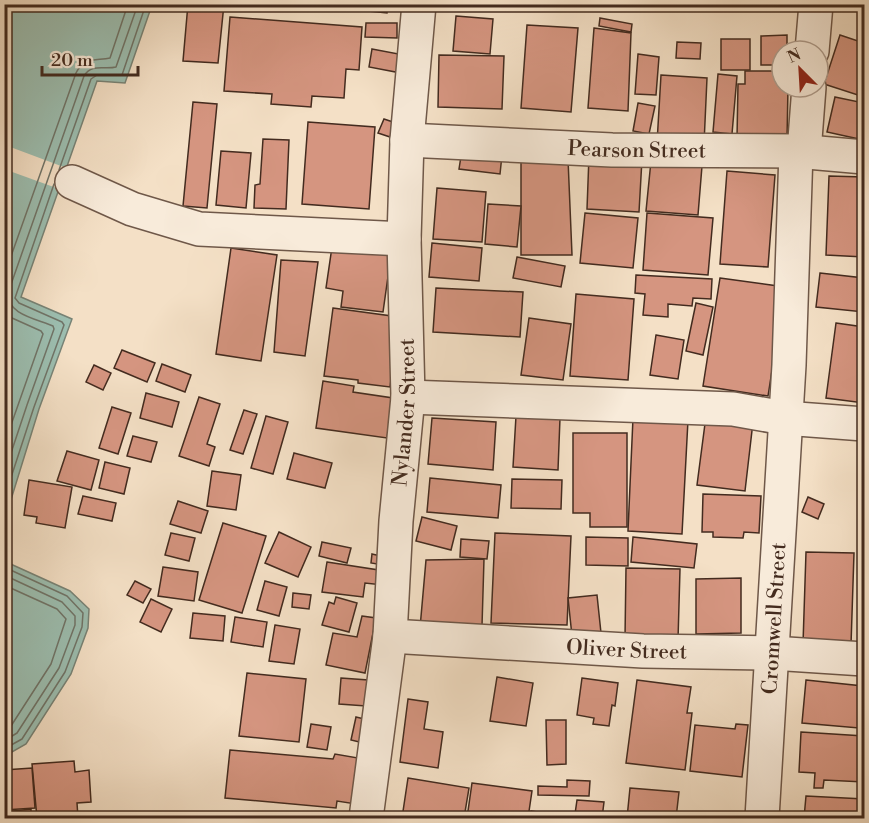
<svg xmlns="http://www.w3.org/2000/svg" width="869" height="823" font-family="'Libre Bodoni',serif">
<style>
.water{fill:#9cbeb0;stroke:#788376;stroke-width:1.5}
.pier{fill:#f4e0c6}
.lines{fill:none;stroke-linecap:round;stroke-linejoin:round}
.shore{stroke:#707468;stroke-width:1.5}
.building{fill:#d59580;stroke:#432b1f;stroke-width:1.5}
.minor-casing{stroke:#6f5849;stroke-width:36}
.minor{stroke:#f8ebda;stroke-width:33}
.labels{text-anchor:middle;stroke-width:6;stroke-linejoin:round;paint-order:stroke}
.street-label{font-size:21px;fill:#432b1f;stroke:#f8ebda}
</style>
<rect width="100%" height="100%" fill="#f4e0c6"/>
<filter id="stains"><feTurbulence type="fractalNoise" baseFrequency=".00333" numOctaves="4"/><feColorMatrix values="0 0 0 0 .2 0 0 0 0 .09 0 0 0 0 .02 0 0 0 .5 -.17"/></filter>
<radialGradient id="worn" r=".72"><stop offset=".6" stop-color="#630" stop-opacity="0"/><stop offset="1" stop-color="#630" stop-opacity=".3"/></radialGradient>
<g class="water">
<path d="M5 5H152L125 83 97 81 21 297 72 319 39 409 5 519Z"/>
<path d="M4 561 70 591 89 609 88 628 71 674 26 744 5 756Z"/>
</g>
<path class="pier" d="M5 145 69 169 62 190 4 169Z"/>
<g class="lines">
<g class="shore">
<path d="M59 170 91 79 97 75H122L146 4"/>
<path d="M4 276 76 73C84 57 96 61 110 58L128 4"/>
<path d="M4 312 12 318 41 331 43 334 4 445"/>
<path d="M4 474 27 405 54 329 53 326C37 319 6 314 8 293L84 76C92 63 104 70 116 67L138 4"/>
<path d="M4 499 34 407 64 325 62 322 19 303 15 298 54 184"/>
<path d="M4 567 67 596 83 613 82 627 65 672 22 739 4 749"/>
<path d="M4 575 62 602 75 616V625L59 668 17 733 4 741"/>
<path d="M4 585 57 609 66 619 51 664 11 726 4 730"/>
</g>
</g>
<g class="building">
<path d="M188 4H224L218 63 183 61Z"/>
<path d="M330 4H388L387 13 330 7Z"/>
<rect x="460" y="4" width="74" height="5"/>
<path d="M770 4H799L798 9Z"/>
<path d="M456 16 493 19 490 54 453 51Z"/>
<path d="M230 17 362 27 359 70 346 69 344 98 312 96 311 107 271 104 272 94 224 91Z"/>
<path d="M600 18 632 24 631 32 599 26Z"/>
<path d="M366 23H397V38L365 37Z"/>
<path d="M527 25 578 28 571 112 521 108Z"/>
<path d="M594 28 631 33 628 111 588 108Z"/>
<path d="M787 35V51H782V65H761V36Z"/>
<path d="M840 35 864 43V97L824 84Z"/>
<rect x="721" y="39" width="29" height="31"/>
<path d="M677 42 701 43 700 59 676 58Z"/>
<path d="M372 49 404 55 401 73 369 67Z"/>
<path d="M638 54 659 57 656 95 635 94Z"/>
<path d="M439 55 504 56 502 109 438 107Z"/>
<path d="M745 71H782V87H788L787 138H737L738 84H745Z"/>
<path d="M718 74 737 76 732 134 713 132Z"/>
<path d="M661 75 707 78 704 144 657 143Z"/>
<path d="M835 97 864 103 859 139 827 132Z"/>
<path d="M193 102 217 104 207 208 183 206Z"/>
<path d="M638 103 655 106 649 134 633 131Z"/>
<path d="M384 119 399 124 393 138 378 133Z"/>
<path d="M308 122 375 127 369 209 302 204Z"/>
<path d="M263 139 289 140 286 209 254 208 255 185 260 184Z"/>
<path d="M462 150 502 155 500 174 459 169Z"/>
<path d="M221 151 251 153 246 208 216 205Z"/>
<path d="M589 156 642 159 639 212 587 209Z"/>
<path d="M521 159H568L572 255H521Z"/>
<path d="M651 161 702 166 698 215 646 211Z"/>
<path d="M727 171 775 175 768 267 720 264Z"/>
<path d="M829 176 864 177V257L826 255Z"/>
<path d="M437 188 486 192 482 242 433 239Z"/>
<path d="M488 204 521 206 517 247 485 244Z"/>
<path d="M585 213 638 218 633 268 580 263Z"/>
<path d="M647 213 713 218 708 275 643 270Z"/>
<path d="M432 243 482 248 479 281 429 277Z"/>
<path d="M332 247 391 255 383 312 341 307 343 291 326 288Z"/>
<path d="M231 248 277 255 261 361 216 354Z"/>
<path d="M517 257 565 266 561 287 513 278Z"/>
<path d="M281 260 318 262 305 356 274 352Z"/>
<path d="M820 273 864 278V312L816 307Z"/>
<path d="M636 275 712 279 711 299 693 298 692 306 668 304V317L643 315 645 294 635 293Z"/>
<path d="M720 278 785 287 768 396 703 386Z"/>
<path d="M436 288 523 292 520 337 433 332Z"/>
<path d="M576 294 634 299 628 380 570 376Z"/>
<path d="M696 303 713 307 703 355 686 351Z"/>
<path d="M333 308 399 317 390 387 358 383V380L324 376Z"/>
<path d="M529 318 571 324 563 380 521 375Z"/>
<path d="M836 323 864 327V403L826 398Z"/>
<path d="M656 335 684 340 678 379 650 375Z"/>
<path d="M122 350 155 363 147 382 114 368Z"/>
<path d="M162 364 191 375 185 392 156 381Z"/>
<path d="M94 365 111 373 103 390 86 382Z"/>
<path d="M323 381 354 386 353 392 393 398 387 438 316 428Z"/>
<path d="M146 393 179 402 172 427 140 418Z"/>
<path d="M199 397 220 404 207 444 215 447 209 466 179 456Z"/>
<path d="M112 407 131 413 118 454 99 448Z"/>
<path d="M244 410 257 414 243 454 230 450Z"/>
<path d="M266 416 288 422 273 474 251 468Z"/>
<path d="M516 416 560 418 558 470 513 467Z"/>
<path d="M706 416 753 422 745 491 697 485Z"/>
<path d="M432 418 496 422 493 470 428 464Z"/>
<path d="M633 418 688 420 682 534 628 531Z"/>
<path d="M573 433H627V527H590V513H573Z"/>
<path d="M133 436 157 442 151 462 127 456Z"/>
<path d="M67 451 99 460 91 490 57 481Z"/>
<path d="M294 453 332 463 325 488 287 479Z"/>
<path d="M105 462 130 468 124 494 99 488Z"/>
<path d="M212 471 241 475 236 510 207 506Z"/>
<path d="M430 478 501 485 498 518 427 512Z"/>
<path d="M512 479 562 480 561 509 511 508Z"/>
<path d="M29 480 72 487 65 528 36 523 37 517 24 515Z"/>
<path d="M703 494 761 496 759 533 744 532 743 538 713 537V532H702Z"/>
<path d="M83 496 116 503 112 521 78 514Z"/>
<path d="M808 497 824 504 818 519 802 512Z"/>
<path d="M178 501 208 511 201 533 170 524Z"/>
<path d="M862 515H864V535H860Z"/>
<path d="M422 517 457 526 451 550 416 541Z"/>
<path d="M223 523 266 536 242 613 199 600Z"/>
<path d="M279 532 311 547 298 577 265 563Z"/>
<path d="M171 533 195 538 189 561 165 555Z"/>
<path d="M495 533 571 536 567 625 491 623Z"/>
<path d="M586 537 628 538V566L586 565Z"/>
<path d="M633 537 697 544 694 568 631 562Z"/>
<path d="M461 539 489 541 487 559 460 557Z"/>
<path d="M322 542 351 548 347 563 319 556Z"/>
<path d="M806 552 854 553 851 645 803 644Z"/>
<path d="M372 554 385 557 383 565 371 563Z"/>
<path d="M484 559 482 626 420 628 426 560Z"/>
<path d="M327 562 385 571 383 585 365 583 363 597 322 592Z"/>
<path d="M163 567 198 572 194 601 158 596Z"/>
<path d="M626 568 680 569 678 640 625 638Z"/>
<path d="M741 578V633L696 634V579Z"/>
<path d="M135 581 151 589 143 603 127 595Z"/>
<path d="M265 581 287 587 279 616 257 610Z"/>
<path d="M293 593 311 595 309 609 292 607Z"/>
<path d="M597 595 601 633 572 636 568 598Z"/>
<path d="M336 597 357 603 349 632 322 625 329 602 334 604Z"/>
<path d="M151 599 172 609 161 632 140 622Z"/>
<path d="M193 613 225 616 223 641 190 638Z"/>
<path d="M362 616 376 618 365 673 326 665 333 633 357 637Z"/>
<path d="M235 617 267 622 263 647 231 642Z"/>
<path d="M275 625 300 629 294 664 269 661Z"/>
<path d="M247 673 306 679 299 742 239 736Z"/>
<path d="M497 677 533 683 526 726 490 721Z"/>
<path d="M341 678 368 680 366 706 339 704Z"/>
<path d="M582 678 618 683 615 706 612 705 609 726 593 724 594 718 577 715Z"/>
<path d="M637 680 691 687 687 713H692L685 770 626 763Z"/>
<path d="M806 680 863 686 859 728 802 723Z"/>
<path d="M408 699 428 702 424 729 443 732 438 768 400 762Z"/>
<path d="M356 717 377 722 372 745 351 740Z"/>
<path d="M546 720H566V764L547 765Z"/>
<path d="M311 724 331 727 327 750 307 747Z"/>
<path d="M736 724 748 725 742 777 690 771 695 725 735 729Z"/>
<path d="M801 732 864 736V782L824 780 823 788H814L815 773 799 772Z"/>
<path d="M230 750 333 759 335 754 364 759 356 804 337 801 336 808 225 798Z"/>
<path d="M74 761 75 772 89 770 91 802 77 803 78 818H37L32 764Z"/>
<path d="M32 768 35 808 4 810V770Z"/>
<path d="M408 778 469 788 464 818H402Z"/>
<path d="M567 780 590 781 589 796 538 795V786L567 787Z"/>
<path d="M472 783 532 791 528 818H467Z"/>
<path d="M630 788 679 792 676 818H627Z"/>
<path d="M806 796 864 799V818H804Z"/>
<path d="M577 800 604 802 602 818H557L556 812 575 814Z"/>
<path d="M31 809V818H4V812Z"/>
<path d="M531 811 558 815 557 818H530Z"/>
<path d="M214 812 288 814 287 818H212Z"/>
</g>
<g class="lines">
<g class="minor-casing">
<g id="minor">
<path d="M812 51 816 4"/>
<path id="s1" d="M407 140 612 150 796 151 864 157"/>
<path d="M804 152 809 87"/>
<path d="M72 182 132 209 199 229 404 239"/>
<path d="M408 397 733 409 784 418 864 424"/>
<path id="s2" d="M390 636 643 651 772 653 864 659"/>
<path id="s3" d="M366 818 390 636 396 521 408 397 404 239 407 140 419 4"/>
<path id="s4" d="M762 818 789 365 796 151"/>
</g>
</g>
<use href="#minor" class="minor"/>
</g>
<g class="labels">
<g class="street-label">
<text dy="7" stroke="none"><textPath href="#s1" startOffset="230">Pearson Street</textPath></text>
<text dy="7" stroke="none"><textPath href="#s3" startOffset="408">Nylander Street</textPath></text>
<text dy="7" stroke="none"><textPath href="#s4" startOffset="200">Cromwell Street</textPath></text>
<text dy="7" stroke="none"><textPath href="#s2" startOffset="237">Oliver Street</textPath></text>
</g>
</g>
<rect width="869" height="823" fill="none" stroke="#f4e0c6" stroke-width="24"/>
<rect x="6" y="6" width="857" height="811" fill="none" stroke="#432b1f" stroke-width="3"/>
<rect x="12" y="12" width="845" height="799" fill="none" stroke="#432b1f" stroke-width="1.5"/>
<g transform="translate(800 69) rotate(336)"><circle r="28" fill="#f8ebda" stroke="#b09e8f" stroke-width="1.5"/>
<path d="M0-4.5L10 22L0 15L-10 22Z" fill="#8f2418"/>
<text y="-9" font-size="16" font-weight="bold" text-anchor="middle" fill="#432b1f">N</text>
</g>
<path d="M42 66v9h96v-9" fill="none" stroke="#432b1f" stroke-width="3"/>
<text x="51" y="66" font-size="18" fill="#432b1f" stroke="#f8ebda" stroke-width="4.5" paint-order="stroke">20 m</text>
<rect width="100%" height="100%" filter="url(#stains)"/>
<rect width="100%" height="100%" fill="url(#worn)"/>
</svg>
